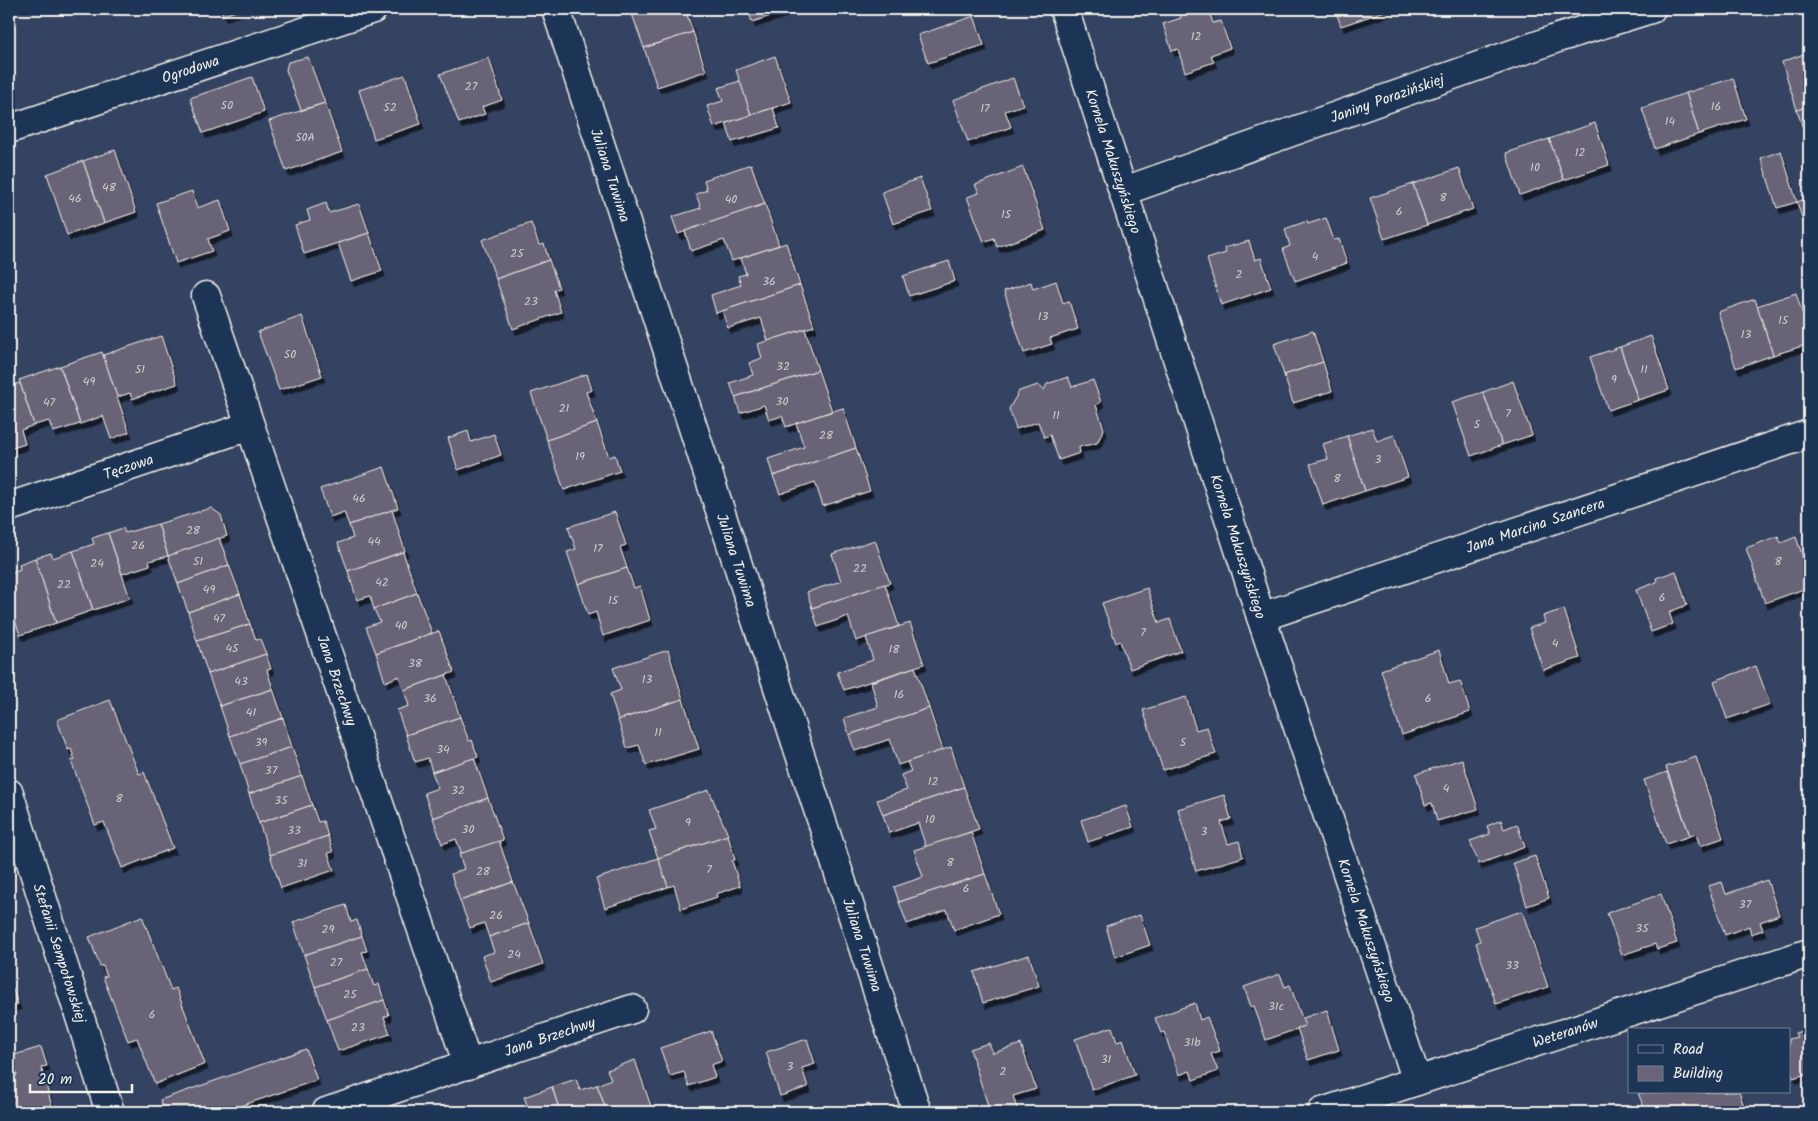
<svg xmlns="http://www.w3.org/2000/svg" width="1818" height="1121" font-family="Kalam,sans-serif">
<style>
.building{fill:#696477;stroke:#f4f1e8;filter:url(#shadow)}
.lines{fill:none;stroke-linecap:round;stroke-linejoin:round}
.street-casing{stroke:#f4f1e8;stroke-width:31}
.street{stroke:#1d3557;stroke-width:28}
.labels{text-anchor:middle;stroke-width:4;stroke-linejoin:round;paint-order:stroke}
.number-label{font-size:12px;fill:#d1cecc}
.street-label{font-size:15px;fill:#f4f1e8;stroke:#1d3557}
</style>
<defs>
<filter id="shadow"><feDropShadow dx="3" dy="5.5" stdDeviation="0" flood-color="#0009"/></filter>
</defs>
<rect width="100%" height="100%" fill="#344361"/>
<filter id="ink" filterUnits="userSpaceOnUse"><feTurbulence type="fractalNoise" baseFrequency=".02" numOctaves="2"/><feDisplacementMap in="SourceGraphic" scale="10" xChannelSelector="R" yChannelSelector="G"/><feConvolveMatrix kernelMatrix="1 2 1 2 8 2 1 2 1" color-interpolation-filters="sRGB"/></filter>
<g filter="url(#ink)">
<g class="building">
<path d="M221 9H243L223 15Z"/>
<path d="M631 9H647L632 14Z"/>
<path d="M647 9H685L693 32 644 48 632 14Z"/>
<path d="M748 9H792L752 22Z"/>
<path d="M1191 9H1208L1213 23 1221 21 1230 48 1211 55 1214 62 1185 72 1178 49 1172 51 1163 24 1181 18 1180 13Z"/>
<path d="M1335 9H1391L1341 26Z"/>
<path d="M974 16 984 45 928 63 918 35Z"/>
<path d="M693 32 706 71 657 87 644 48Z"/>
<path d="M1809 52V106L1797 110 1782 62Z"/>
<path d="M775 56 791 102 751 115 736 70Z"/>
<path d="M308 57 325 103 301 110 286 70 288 62Z"/>
<path d="M489 58 502 100 482 107 485 114 459 123 440 74Z"/>
<path d="M405 75 421 124 374 139 359 90Z"/>
<path d="M252 77 264 112 203 133 190 98Z"/>
<path d="M1013 78 1023 105 1005 111 1011 127 968 142 953 100Z"/>
<path d="M1733 78 1746 119 1699 134 1686 93Z"/>
<path d="M740 81 751 115 714 127 707 106 723 101 718 88Z"/>
<path d="M1686 93 1699 134 1655 149 1642 108Z"/>
<path d="M325 103 342 152 286 171 269 121Z"/>
<path d="M1809 106V147L1797 110Z"/>
<path d="M773 108 779 128 732 142 726 123Z"/>
<path d="M1595 123 1609 165 1564 180 1549 139Z"/>
<path d="M1549 139 1564 180 1520 195 1506 153Z"/>
<path d="M115 150 136 212 104 223 83 161Z"/>
<path d="M1781 151 1797 202 1777 208 1761 158Z"/>
<path d="M83 161 104 223 67 235 47 174Z"/>
<path d="M751 164 765 204 678 234 672 217 701 208 696 194 707 190 704 180Z"/>
<path d="M1023 167 1045 230 997 247 994 238 984 242 967 197 979 193 975 185Z"/>
<path d="M1459 168 1473 209 1427 225 1413 184Z"/>
<path d="M920 178 932 211 893 224 882 192Z"/>
<path d="M1413 184 1427 225 1384 239 1370 198Z"/>
<path d="M192 191 197 208 220 200 230 231 208 239 212 251 176 263 156 203Z"/>
<path d="M1809 198V222L1804 224 1797 202Z"/>
<path d="M326 203 329 213 359 204 369 233 304 254 295 225 310 220 307 210Z"/>
<path d="M765 204 779 245 732 261 724 240 691 251 685 231Z"/>
<path d="M1326 218 1334 240 1339 239 1347 263 1295 281 1283 249 1290 246 1285 229 1307 221 1308 224Z"/>
<path d="M531 223 539 245 544 244 549 260 496 279 482 240Z"/>
<path d="M369 233 382 271 351 281 338 243Z"/>
<path d="M1249 241 1255 260 1261 258 1271 288 1221 305 1207 259 1226 253 1224 248Z"/>
<path d="M786 243 800 285 716 313 711 295 741 285 738 276 746 274 741 258Z"/>
<path d="M549 260 559 288 554 290 561 312 513 329 496 279Z"/>
<path d="M949 261 955 281 909 296 903 276Z"/>
<path d="M1056 281 1063 303 1069 301 1078 329 1050 338 1052 344 1024 353 1004 291 1031 282 1033 289Z"/>
<path d="M800 285 814 326 768 341 761 318 728 328 722 311Z"/>
<path d="M1796 293 1809 334V344L1773 355 1757 306Z"/>
<path d="M1755 299 1773 355 1736 368 1718 312Z"/>
<path d="M302 316 322 376 279 390 258 332Z"/>
<path d="M805 329 818 370 735 397 730 383 753 375 749 363 762 358 758 344Z"/>
<path d="M1313 331 1323 362 1284 375 1274 344Z"/>
<path d="M161 336 177 384 132 399 130 393 117 397 103 355Z"/>
<path d="M1651 336 1669 390 1638 400 1620 347Z"/>
<path d="M1620 347 1638 400 1608 410 1590 357Z"/>
<path d="M102 352 129 432 111 439 103 416 80 424 60 366Z"/>
<path d="M1323 362 1332 391 1293 403 1284 375Z"/>
<path d="M60 366 80 424 53 432 49 421 34 425 19 380Z"/>
<path d="M818 370 832 411 786 427 782 416 769 420 764 405 740 413 735 397Z"/>
<path d="M587 374 592 390 586 392 597 423 547 440 531 393Z"/>
<path d="M1068 377 1072 387 1093 380 1101 402 1096 405 1104 429 1097 443 1079 447 1080 453 1059 460 1050 435 1044 437 1038 422 1016 429 1009 409 1019 391 1038 385 1044 390 1047 384Z"/>
<path d="M1513 381 1532 435 1502 445 1483 392Z"/>
<path d="M20 383 34 425 21 430 25 444 9 449V386Z"/>
<path d="M1483 392 1502 445 1471 456 1452 402Z"/>
<path d="M843 408 856 448 773 476 768 459 804 447 796 423Z"/>
<path d="M597 423 609 457 615 455 620 471 564 490 547 440Z"/>
<path d="M1372 428 1377 441 1394 435 1408 477 1365 491 1347 436Z"/>
<path d="M468 431 471 442 494 434 501 455 458 470 448 438Z"/>
<path d="M1347 436 1365 491 1323 505 1310 464 1328 459 1323 444Z"/>
<path d="M856 448 870 491 823 506 815 482 780 494 773 476Z"/>
<path d="M384 467 398 508 349 525 344 512 330 517 320 489Z"/>
<path d="M211 508 221 515 227 536 168 556 158 524Z"/>
<path d="M392 510 405 551 348 571 338 543 353 538 349 525Z"/>
<path d="M615 512 626 545 620 547 627 568 578 584 567 552 576 549 568 527Z"/>
<path d="M158 524 168 556 149 561 150 565 122 574 108 533 123 528 125 533Z"/>
<path d="M108 533 130 598 93 610 73 551 94 544 92 538Z"/>
<path d="M1778 536 1781 543 1796 537 1809 574V587L1765 603 1746 548Z"/>
<path d="M219 538 229 565 178 584 168 556Z"/>
<path d="M875 540 890 583 812 608 807 592 841 581 832 554Z"/>
<path d="M73 551 93 610 56 623 35 558 51 553 53 558Z"/>
<path d="M403 552 417 593 374 609 370 596 357 600 348 571Z"/>
<path d="M35 558 56 623 20 635 9 602V573L20 569 19 564Z"/>
<path d="M229 565 240 594 188 612 178 584Z"/>
<path d="M627 568 634 588 640 586 650 620 603 636 596 612 588 615 578 584Z"/>
<path d="M1676 571 1687 605 1669 612 1673 624 1651 632 1636 590 1657 582 1656 578Z"/>
<path d="M885 584 899 626 856 641 848 616 818 627 812 608Z"/>
<path d="M1147 588 1159 623 1170 619 1181 651 1130 669 1120 641 1116 643 1102 603Z"/>
<path d="M417 593 432 633 376 653 366 627 380 622 374 609Z"/>
<path d="M240 594 250 624 197 641 188 612Z"/>
<path d="M1564 609 1580 658 1543 670 1529 628 1545 623 1543 616Z"/>
<path d="M910 623 924 664 844 690 837 672 873 660 866 637Z"/>
<path d="M250 624 256 640 260 639 266 654 208 674 197 641Z"/>
<path d="M439 631 454 672 404 690 399 676 385 682 376 653Z"/>
<path d="M668 650 683 699 618 720 610 694 621 690 613 668Z"/>
<path d="M1439 650 1449 684 1460 681 1470 712 1402 735 1381 670Z"/>
<path d="M266 654 271 669 267 670 273 689 220 706 208 674Z"/>
<path d="M1756 666 1770 704 1727 719 1714 681Z"/>
<path d="M915 667 929 708 849 735 844 718 878 707 871 682Z"/>
<path d="M446 675 460 717 406 735 397 710 409 706 404 690Z"/>
<path d="M273 689 283 718 230 736 220 706Z"/>
<path d="M1186 697 1196 730 1207 727 1216 754 1163 770 1143 710Z"/>
<path d="M683 699 699 749 646 765 639 745 627 748 618 720Z"/>
<path d="M110 700 139 774 144 772 173 848 122 868 104 822 95 825 71 761 75 760 71 749 68 750 57 720Z"/>
<path d="M929 708 943 750 898 765 890 739 855 751 849 735Z"/>
<path d="M460 717 469 741 472 740 478 757 432 772 428 758 415 762 406 735Z"/>
<path d="M283 718 292 747 240 764 230 736Z"/>
<path d="M1809 736V762L1801 739Z"/>
<path d="M292 747 302 776 249 794 240 764Z"/>
<path d="M951 747 964 787 883 815 877 800 907 790 901 775 911 771 907 762Z"/>
<path d="M1696 757 1723 838 1700 846 1696 834 1690 836 1666 767Z"/>
<path d="M474 758 488 798 433 818 424 793 438 788 432 772Z"/>
<path d="M1462 759 1478 809 1437 821 1432 803 1425 805 1416 774Z"/>
<path d="M1667 772 1690 836 1666 844 1644 780Z"/>
<path d="M302 776 312 805 259 823 249 794Z"/>
<path d="M964 787 979 829 926 847 918 823 889 833 883 815Z"/>
<path d="M709 790 728 835 658 858 649 831 656 829 649 810Z"/>
<path d="M1224 795 1231 819 1221 822 1228 844 1239 841 1243 857 1196 871 1178 809Z"/>
<path d="M488 798 503 840 462 854 456 839 442 844 433 818Z"/>
<path d="M312 805 318 822 323 821 328 836 270 855 259 823Z"/>
<path d="M1126 806 1133 827 1088 842 1081 820Z"/>
<path d="M1501 820 1504 829 1517 824 1525 847 1479 864 1470 841 1490 834 1487 826Z"/>
<path d="M971 832 985 874 899 902 894 887 923 877 914 850Z"/>
<path d="M728 835 735 860 732 861 740 886 716 894 717 897 681 909 674 885 668 887 658 858Z"/>
<path d="M328 836 333 852 328 853 334 870 281 888 270 855Z"/>
<path d="M499 841 513 882 460 901 451 874 464 869 459 854Z"/>
<path d="M1535 856 1549 898 1527 906 1513 863Z"/>
<path d="M658 858 668 887 605 908 596 879Z"/>
<path d="M985 874 999 914 954 930 947 910 907 924 899 902Z"/>
<path d="M1767 880 1779 915 1760 922 1763 930 1751 934 1749 926 1725 935 1708 886 1722 882 1726 894Z"/>
<path d="M513 882 529 923 489 937 484 923 470 928 460 901Z"/>
<path d="M1661 894 1677 943 1657 949 1655 944 1622 955 1607 913Z"/>
<path d="M346 905 351 922 357 920 362 936 304 955 293 922Z"/>
<path d="M1522 911 1548 987 1496 1004 1476 943 1480 941 1475 927Z"/>
<path d="M1140 915 1150 945 1115 957 1106 926Z"/>
<path d="M142 916 171 990 176 988 205 1064 155 1084 137 1038 128 1041 103 977 107 976 103 966H100L89 937Z"/>
<path d="M529 923 543 964 491 982 482 956 494 952 489 937Z"/>
<path d="M362 936 367 951 362 952 368 969 315 987 304 955Z"/>
<path d="M1029 955 1039 986 983 1003 974 972Z"/>
<path d="M368 969 374 986 379 984 384 1000 327 1020 315 987Z"/>
<path d="M1280 974 1285 987 1290 985 1305 1026 1266 1040 1254 1006 1251 1007 1244 987Z"/>
<path d="M9 978 18 1004 9 1007Z"/>
<path d="M384 1000 389 1015 384 1017 390 1034 338 1051 327 1020Z"/>
<path d="M1195 1003 1200 1020 1207 1017 1220 1051 1211 1054 1218 1071 1193 1080 1190 1071 1179 1075 1164 1032 1161 1033 1155 1018Z"/>
<path d="M1327 1010 1339 1050 1308 1060 1297 1028 1305 1026 1303 1018Z"/>
<path d="M1112 1027 1117 1042 1123 1040 1135 1075 1092 1090 1075 1039Z"/>
<path d="M1809 1029V1073L1793 1078 1789 1067V1039L1797 1037 1795 1033Z"/>
<path d="M711 1031 722 1061 711 1065 715 1077 689 1086 684 1072 670 1076 660 1048Z"/>
<path d="M807 1039 815 1064 802 1068 808 1087 780 1096 766 1052Z"/>
<path d="M989 1043 993 1053 1021 1044 1036 1089 1013 1096 1018 1112H990L970 1049Z"/>
<path d="M41 1047 47 1066 41 1067 53 1110 45 1112H9V1077L17 1075 11 1056Z"/>
<path d="M306 1049 317 1080 223 1112H164L160 1100Z"/>
<path d="M635 1060 653 1112H607L597 1085 611 1079 607 1070Z"/>
<path d="M576 1079 580 1090 597 1085 607 1112H560L552 1087Z"/>
<path d="M552 1087 560 1112H523L529 1110 524 1097Z"/>
<path d="M1739 1092 1746 1112H1643L1645 1110 1638 1093Z"/>
<path d="M869 1104 872 1112H844Z"/>
<path d="M499 1107 501 1112H482Z"/>
</g>
<g class="lines">
<g class="street-casing">
<g id="street">
<path id="s1" d="M556 9 917 1112"/>
<path id="s2" d="M1064 9 1261 617 1417 1081"/>
<path id="s3" d="M9 129 373 9"/>
<path id="s4" d="M1124 191 1558 38 1651 9"/>
<path id="s5" d="M206 296 468 1065"/>
<path id="s6" d="M9 507 249 426"/>
<path id="s7" d="M1261 617 1809 434"/>
<path id="s8" d="M9 793 110 1112"/>
<path id="s9" d="M326 1112 632 1009"/>
<path id="s10" d="M1322 1112 1809 953"/>
</g>
</g>
<use href="#street" class="street"/>
</g>
</g>
<g class="labels">
<g class="number-label">
<text x="1196" y="40">12</text>
<text x="471" y="90">27</text>
<text x="227" y="109">50</text>
<text x="1716" y="110">16</text>
<text x="390" y="111">52</text>
<text x="985" y="112">17</text>
<text x="1670" y="125">14</text>
<text x="305" y="141">50A</text>
<text x="1580" y="156">12</text>
<text x="1535" y="171">10</text>
<text x="109" y="191">48</text>
<text x="1443" y="201">8</text>
<text x="75" y="202">46</text>
<text x="731" y="203">40</text>
<text x="1399" y="215">6</text>
<text x="1006" y="218">15</text>
<text x="517" y="257">25</text>
<text x="1315" y="260">4</text>
<text x="1239" y="278">2</text>
<text x="769" y="285">36</text>
<text x="531" y="305">23</text>
<text x="1043" y="320">13</text>
<text x="1783" y="324">15</text>
<text x="1746" y="338">13</text>
<text x="290" y="358">50</text>
<text x="783" y="370">32</text>
<text x="140" y="373">51</text>
<text x="1644" y="373">11</text>
<text x="1614" y="383">9</text>
<text x="89" y="385">49</text>
<text x="782" y="405">30</text>
<text x="49" y="406">47</text>
<text x="564" y="412">21</text>
<text x="1508" y="417">7</text>
<text x="1056" y="419">11</text>
<text x="1477" y="428">5</text>
<text x="826" y="439">28</text>
<text x="580" y="460">19</text>
<text x="1378" y="463">3</text>
<text x="1337" y="482">8</text>
<text x="359" y="502">46</text>
<text x="193" y="534">28</text>
<text x="374" y="545">44</text>
<text x="138" y="549">26</text>
<text x="598" y="552">17</text>
<text x="198" y="565">51</text>
<text x="1778" y="565">8</text>
<text x="97" y="567">24</text>
<text x="860" y="572">22</text>
<text x="382" y="586">42</text>
<text x="64" y="588">22</text>
<text x="209" y="593">49</text>
<text x="1662" y="601">6</text>
<text x="613" y="604">15</text>
<text x="219" y="622">47</text>
<text x="401" y="629">40</text>
<text x="1143" y="636">7</text>
<text x="1555" y="647">4</text>
<text x="232" y="652">45</text>
<text x="894" y="653">18</text>
<text x="415" y="667">38</text>
<text x="647" y="683">13</text>
<text x="241" y="685">43</text>
<text x="899" y="698">16</text>
<text x="430" y="702">36</text>
<text x="1428" y="702">6</text>
<text x="251" y="716">41</text>
<text x="658" y="736">11</text>
<text x="261" y="746">39</text>
<text x="1183" y="746">5</text>
<text x="443" y="753">34</text>
<text x="271" y="774">37</text>
<text x="933" y="785">12</text>
<text x="1446" y="792">4</text>
<text x="458" y="794">32</text>
<text x="119" y="802">8</text>
<text x="281" y="804">35</text>
<text x="930" y="823">10</text>
<text x="688" y="826">9</text>
<text x="468" y="833">30</text>
<text x="294" y="834">33</text>
<text x="1204" y="835">3</text>
<text x="950" y="866">8</text>
<text x="302" y="867">31</text>
<text x="709" y="873">7</text>
<text x="483" y="875">28</text>
<text x="966" y="892">6</text>
<text x="1745" y="908">37</text>
<text x="496" y="919">26</text>
<text x="1642" y="932">35</text>
<text x="328" y="933">29</text>
<text x="514" y="958">24</text>
<text x="336" y="966">27</text>
<text x="1512" y="969">33</text>
<text x="350" y="998">25</text>
<text x="1276" y="1010">31c</text>
<text x="152" y="1018">6</text>
<text x="358" y="1031">23</text>
<text x="1192" y="1046">31b</text>
<text x="1106" y="1063">31</text>
<text x="790" y="1070">3</text>
<text x="1003" y="1075">2</text>
</g>
<g class="street-label">
<text dy="5" stroke="none"><textPath href="#s3" startOffset="191">Ogrodowa</textPath></text>
<text dy="5" stroke="none"><textPath href="#s4" startOffset="279">Janiny Porazińskiej</textPath></text>
<text dy="5" stroke="none"><textPath href="#s2" startOffset="160">Kornela Makuszyńskiego</textPath></text>
<text dy="5" stroke="none"><textPath href="#s1" startOffset="175">Juliana Tuwima</textPath></text>
<text dy="5" stroke="none"><textPath href="#s6" startOffset="126">Tęczowa</textPath></text>
<text dy="5" stroke="none"><textPath href="#s7" startOffset="289">Jana Marcina Szancera</textPath></text>
<text dy="5" stroke="none"><textPath href="#s2" startOffset="565">Kornela Makuszyńskiego</textPath></text>
<text dy="5" stroke="none"><textPath href="#s1" startOffset="580">Juliana Tuwima</textPath></text>
<text dy="5" stroke="none"><textPath href="#s5" startOffset="406">Jana Brzechwy</textPath></text>
<text dy="5" stroke="none"><textPath href="#s2" startOffset="970">Kornela Makuszyńskiego</textPath></text>
<text dy="5" stroke="none"><textPath href="#s1" startOffset="985">Juliana Tuwima</textPath></text>
<text dy="5" stroke="none"><textPath href="#s8" startOffset="168">Stefanii Sempołowskiej</textPath></text>
<text dy="5" stroke="none"><textPath href="#s10" startOffset="256">Weteranów</textPath></text>
<text dy="5" stroke="none"><textPath href="#s9" startOffset="236">Jana Brzechwy</textPath></text>
</g>
</g>
<rect width="1818" height="1121" fill="none" stroke="#1d3557" stroke-width="30"/>
<rect x="15" y="15" width="1788" height="1091" fill="none" stroke="#f4f1e8" stroke-width="2" filter="url(#ink)"/>
<rect x="1628" y="1028" width="162" height="65" fill="#1d3557" stroke="#738091"/>
<rect x="1638" y="1045" width="25" height="8" fill="#1d3557" stroke="#738091"/>
<text x="1673" y="1054" font-size="15" fill="#f4f1e8">Road</text>
<rect x="1638" y="1066" width="25" height="15" fill="#696477" stroke="#738091"/>
<text x="1673" y="1078" font-size="15" fill="#f4f1e8">Building</text>
<path d="M30 1084v8h102v-8" fill="none" stroke="#f4f1e8" stroke-width="2.5"/>
<text x="38" y="1084" font-size="15" fill="#f4f1e8" stroke="#1d3557" stroke-width="4" paint-order="stroke">20 m</text>
</svg>
